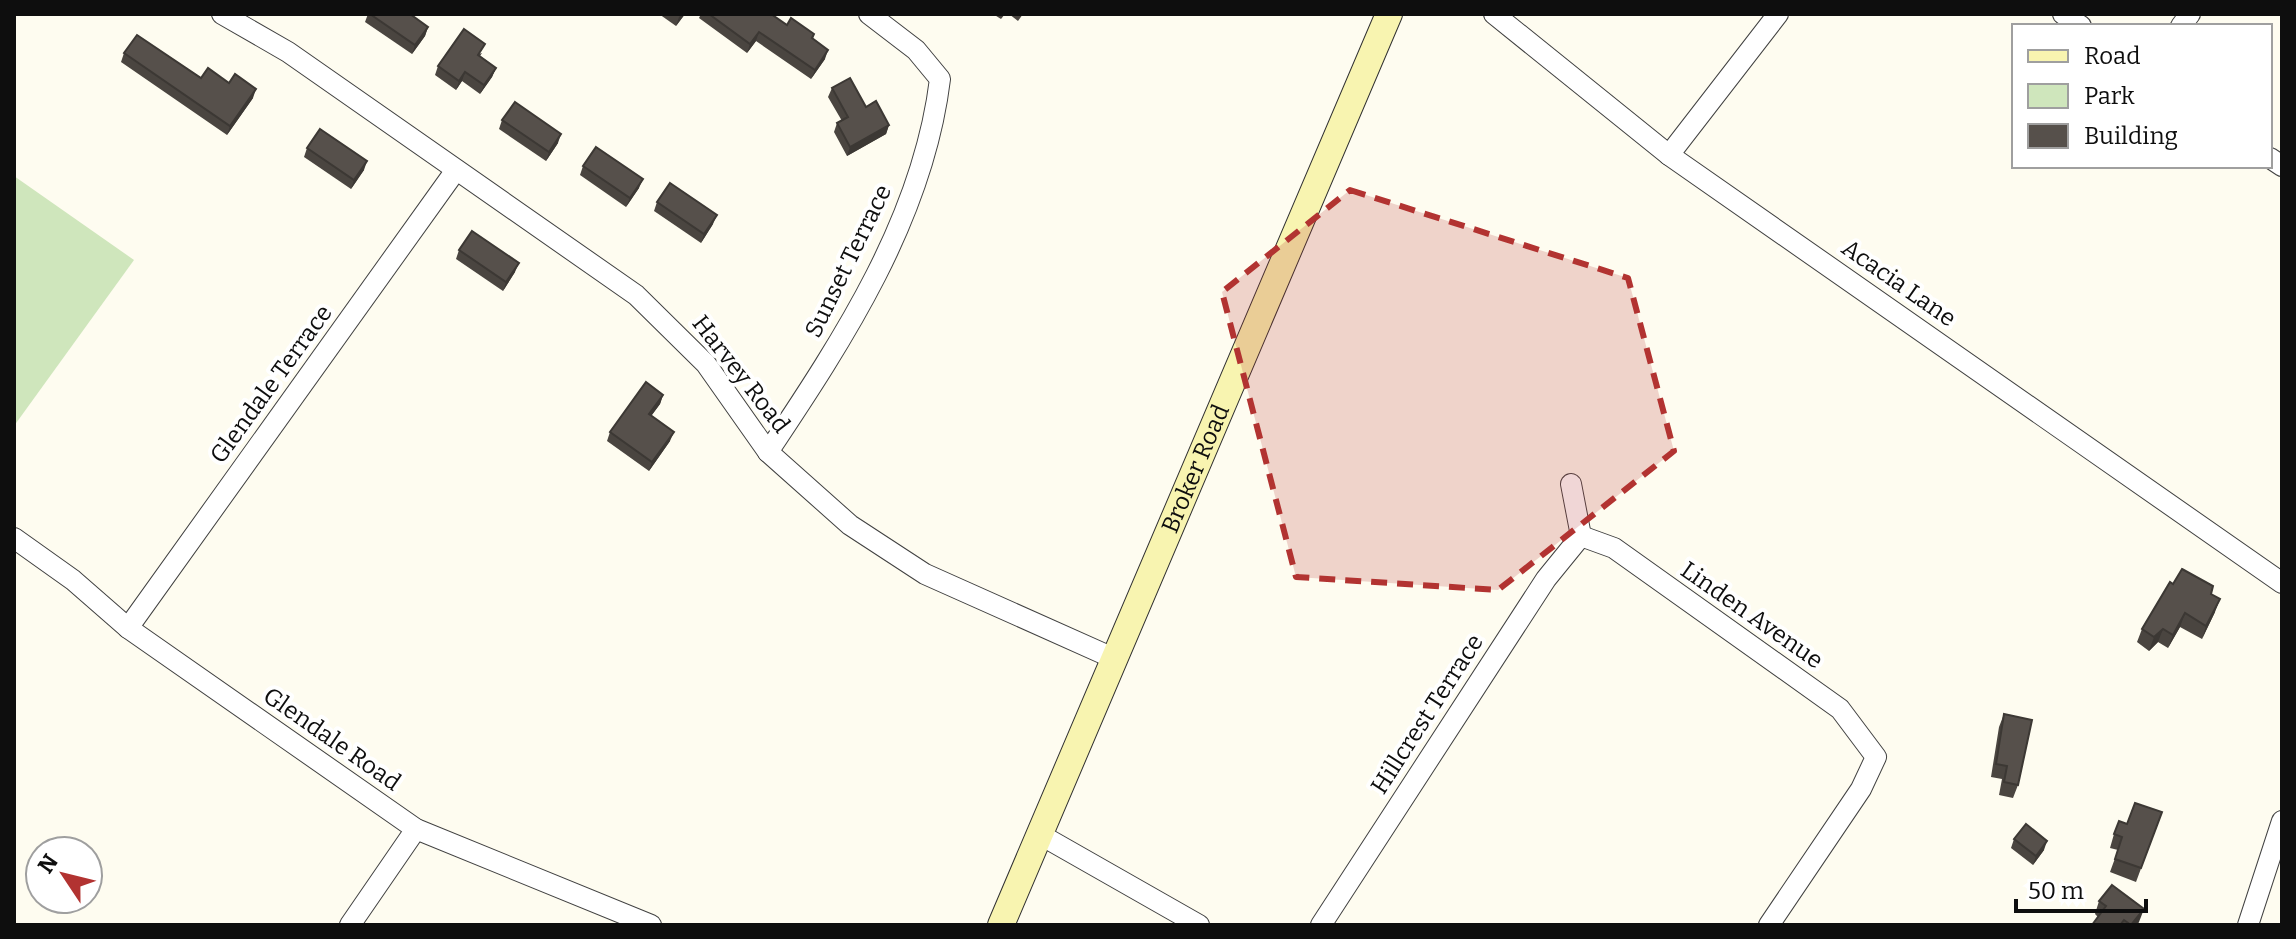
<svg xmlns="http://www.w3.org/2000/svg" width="2296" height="939" font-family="Bitter,serif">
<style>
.green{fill:#cfe6bc}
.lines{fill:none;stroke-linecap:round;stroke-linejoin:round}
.street-casing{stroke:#414141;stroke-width:22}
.secondary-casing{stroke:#303030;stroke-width:28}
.street{stroke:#fff;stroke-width:20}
.secondary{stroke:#f8f4b0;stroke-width:26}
.wall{fill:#4a4540}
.shaded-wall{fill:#3c3834}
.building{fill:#56504b;stroke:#3c3834;stroke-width:2}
.marked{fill:#b23331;fill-opacity:0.2;stroke:#b23331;stroke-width:6;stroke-dasharray:16 10;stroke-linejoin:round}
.labels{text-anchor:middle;stroke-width:8;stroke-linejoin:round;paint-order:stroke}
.street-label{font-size:24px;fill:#0e0e0e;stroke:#fff}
</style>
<rect width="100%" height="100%" fill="#fefcf0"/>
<path class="green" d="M14 176 134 260 14 426Z"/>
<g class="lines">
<g class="street-casing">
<g id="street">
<path d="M222 14 288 52 636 295 706 364 768 452 850 525 925 574 1113 658"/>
<path d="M1494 14 1669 155 2282 583"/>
<path d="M2063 14 2081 26"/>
<path d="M2181 26 2190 14"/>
<path d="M1669 155 1778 14"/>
<path d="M2270 158 2282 166"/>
<path d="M768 452C844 338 923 218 940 79L916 50 869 14"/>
<path d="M1571 484 1581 536"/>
<path d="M1581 536 1614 548 1840 709 1876 757 1861 789 1769 925"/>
<path d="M14 538 73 580 128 628 416 829 651 925"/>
<path d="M128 628 456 170"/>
<path d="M1039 834 1199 925"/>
<path d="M350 925 416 829"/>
<path d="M1321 925 1546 579 1581 536"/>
<path d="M2248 925 2282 821"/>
</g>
</g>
<g class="secondary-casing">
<g id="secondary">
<path id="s1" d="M1001 925 1389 14"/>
</g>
</g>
<use href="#street" class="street"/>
<use href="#secondary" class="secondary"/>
</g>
<g class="wall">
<path d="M368 14H410L428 27 425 36 412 54 365 22Z"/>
<path d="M659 14H685L676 26Z"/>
<path d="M701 14H771L787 25 814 34 813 39 825 59 811 79 756 41 747 53 699 18Z"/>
<path d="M993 14H1005L1001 19Z"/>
<path d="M1009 14H1023L1018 21Z"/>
<path d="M124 53 201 78 229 83 253 98 227 135 121 62Z"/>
<path d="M482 53 480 56 496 68 492 77 480 94 462 81 456 90 435 75 438 66Z"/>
<path d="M832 88 866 107 889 125 886 134 847 156 834 132 837 123 842 121 828 97Z"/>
<path d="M502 120 558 143 546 161 499 129Z"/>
<path d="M307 148 364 170 351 189 304 157Z"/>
<path d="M583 166 639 188 626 207 580 175Z"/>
<path d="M657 202 713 224 701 243 654 211Z"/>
<path d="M459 250 515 272 503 291 456 259Z"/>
<path d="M663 395 660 404 651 416 670 441 649 471 607 441 610 432Z"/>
<path d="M2173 584 2211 594 2215 612 2202 639 2180 627 2168 648 2158 642 2149 651 2137 642 2142 629Z"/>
<path d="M2004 714 2018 785 2013 798 1999 795 2002 779 1991 777 1999 727Z"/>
<path d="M2162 812 2136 882 2110 872 2118 850 2110 848 2114 834 2127 824Z"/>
<path d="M2014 839 2044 850 2033 865 2011 848Z"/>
<path d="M2099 901 2139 922 2136 925H2092L2098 917 2095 914Z"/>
</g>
<g class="shaded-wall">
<path d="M682 14H685L676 26 679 17Z"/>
<path d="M428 27 425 36 412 54 415 45Z"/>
<path d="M759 32 756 41 747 53 750 44Z"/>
<path d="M828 50 825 59 811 79 815 70Z"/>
<path d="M496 68 492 77 480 94 484 85Z"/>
<path d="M465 72 462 81 456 90 459 81Z"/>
<path d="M256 89 253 98 227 135 230 126Z"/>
<path d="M889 125 886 134 847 156 850 147Z"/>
<path d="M561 134 558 143 546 161 549 152Z"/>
<path d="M367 161 364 170 351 189 354 180Z"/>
<path d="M643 179 639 188 626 207 630 198Z"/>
<path d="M717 215 713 224 701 243 704 234Z"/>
<path d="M519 263 515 272 503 291 506 282Z"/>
<path d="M663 395 660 404 646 423 649 414Z"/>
<path d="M674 432 670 441 649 471 652 462Z"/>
<path d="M2220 599 2215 612 2202 639 2206 626Z"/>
<path d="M2185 613 2180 627 2168 648 2173 635Z"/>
<path d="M2163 629 2158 642 2149 651 2154 637Z"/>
<path d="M2047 841 2044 850 2033 865 2036 856Z"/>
<path d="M2144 909 2139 922 2136 925H2131Z"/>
</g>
<g class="building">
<path d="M370 14H410L428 27 415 45Z"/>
<path d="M709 14H771L787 25 791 18 814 34 812 38 828 50 815 70 759 32 750 44Z"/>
<path d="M464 29 485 44 478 55 496 68 484 85 465 72 459 81 438 66Z"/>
<path d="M137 35 201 78 208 68 229 83 235 74 256 89 230 126 124 53Z"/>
<path d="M850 78 866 107 876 101 889 125 850 147 837 123 848 117 832 88Z"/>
<path d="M515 102 561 134 549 152 502 120Z"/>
<path d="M320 129 367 161 354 180 307 148Z"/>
<path d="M596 147 643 179 630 198 583 166Z"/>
<path d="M670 183 717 215 704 234 657 202Z"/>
<path d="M472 231 519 263 506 282 459 250Z"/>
<path d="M646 382 663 395 649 414 674 432 652 462 610 432Z"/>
<path d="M2182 569 2213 586 2211 594 2220 599 2206 626 2185 613 2173 635 2163 629 2154 637 2142 629 2170 582 2173 584Z"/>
<path d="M2004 714 2032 720 2018 785 2004 782 2007 766 1996 764Z"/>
<path d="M2135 803 2162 812 2141 868 2115 859 2122 837 2114 834 2119 821 2127 824Z"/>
<path d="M2026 824 2047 841 2036 856 2014 839Z"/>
<path d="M2112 885 2144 909 2131 925 2124 920 2120 925H2092L2106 906 2099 901Z"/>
</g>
<path class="marked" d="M1350 190 1628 278 1674 451 1498 590 1296 577 1222 292Z"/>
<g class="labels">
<g class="street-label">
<text transform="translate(848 261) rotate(-64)" y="8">Sunset Terrace</text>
<text transform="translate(1899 283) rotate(35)" y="8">Acacia Lane</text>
<text transform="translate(741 374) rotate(52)" y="8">Harvey Road</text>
<text transform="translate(271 384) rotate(-54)" y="8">Glendale Terrace</text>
<text dy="8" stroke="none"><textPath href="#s1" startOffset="496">Broker Road</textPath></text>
<text transform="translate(1752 615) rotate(35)" y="8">Linden Avenue</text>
<text transform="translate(1427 714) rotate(-57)" y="8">Hillcrest Terrace</text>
<text transform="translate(332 739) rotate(35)" y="8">Glendale Road</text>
</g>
</g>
<rect width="2296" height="939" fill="none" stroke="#0e0e0e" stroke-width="32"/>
<rect x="2012" y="24" width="260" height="144" fill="#ffffff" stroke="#9f9f9f" stroke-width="2"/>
<rect x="2028" y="50" width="40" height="12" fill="#f8f4b0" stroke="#9f9f9f" stroke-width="2"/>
<text x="2084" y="64" font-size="24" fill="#0e0e0e">Road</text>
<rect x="2028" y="84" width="40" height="24" fill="#cfe6bc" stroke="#9f9f9f" stroke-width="2"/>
<text x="2084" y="104" font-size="24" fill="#0e0e0e">Park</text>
<rect x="2028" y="124" width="40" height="24" fill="#56504b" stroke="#9f9f9f" stroke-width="2"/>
<text x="2084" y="144" font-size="24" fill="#0e0e0e">Building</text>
<g transform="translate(64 875) rotate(305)"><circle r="38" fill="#ffffff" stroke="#9f9f9f" stroke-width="2"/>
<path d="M0-6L14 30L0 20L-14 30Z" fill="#b23331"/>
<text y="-12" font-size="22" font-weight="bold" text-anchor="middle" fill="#0e0e0e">N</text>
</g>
<path d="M2016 899v12h130v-12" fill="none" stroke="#0e0e0e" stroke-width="4"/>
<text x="2028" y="899" font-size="24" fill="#0e0e0e" stroke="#ffffff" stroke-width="6" paint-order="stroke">50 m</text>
</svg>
